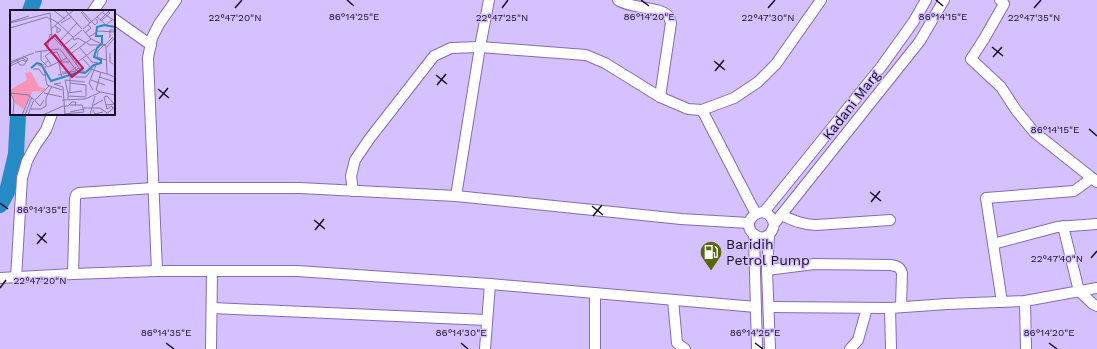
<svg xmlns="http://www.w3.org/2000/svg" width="1097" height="349" font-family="'Work Sans',sans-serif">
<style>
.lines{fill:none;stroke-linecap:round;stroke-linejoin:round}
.river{stroke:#248bc4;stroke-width:16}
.street-casing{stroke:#846cb2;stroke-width:12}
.street{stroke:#fff;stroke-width:10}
.ticks{fill:none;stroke:#180e28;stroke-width:1.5}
.labels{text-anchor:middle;stroke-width:3;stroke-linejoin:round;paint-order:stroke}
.street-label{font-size:14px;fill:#180e28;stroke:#d4c1fe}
.poi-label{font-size:14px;fill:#180e28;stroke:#d4c1fe;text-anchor:start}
.inset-river{fill:none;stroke:#248bc4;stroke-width:2}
.inset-road{fill:none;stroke:#8979a8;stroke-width:1}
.view{fill:#c2185b;fill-opacity:0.15;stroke:#c2185b;stroke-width:2}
.inset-edge{fill:none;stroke:#180e28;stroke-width:2}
.ticks-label{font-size:10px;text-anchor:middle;fill:#180e28;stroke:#d4c1fe;stroke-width:3;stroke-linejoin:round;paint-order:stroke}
</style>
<rect width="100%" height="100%" fill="#d4c1fe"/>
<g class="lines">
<g class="river">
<path d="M30 11 34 0"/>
<path d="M0 205 7 192 16 154 18 114"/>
</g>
<g class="street-casing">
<g id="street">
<path d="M618 0C630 9 662 6 669 17 670 19 670 21 671 23L660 97"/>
<path d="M1000 0 1004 4 984 39 971 59 1001 87 1016 110 1034 132 1097 182"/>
<path d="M93 11 101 0"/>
<path d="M114 19 151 45"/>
<path d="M702 110 756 214"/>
<path d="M353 191 351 176 355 160 370 138 434 56 451 48 480 47 586 55 605 63 660 97 688 109 702 110 734 98 758 82 776 64 821 0"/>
<path d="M456 196 480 47 489 0"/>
<path d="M764 212 881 67 914 21 926 0"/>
<path d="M781 215C793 220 803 225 816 225L890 220"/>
<path d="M774 224C767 198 736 222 755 235 764 242 773 233 774 224L920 41 944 0"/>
<path d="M1063 226 1079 291 1093 304 1097 306"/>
<path d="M754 235 757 349"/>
<path d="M769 235 767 270 770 349"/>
<path d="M993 244 1057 227 1097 224"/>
<path d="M767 270 814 264 891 265C897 266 900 267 902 273L901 307"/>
<path d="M157 271 148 58 152 38 159 24 176 0"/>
<path d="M73 274 75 199 76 195 79 193 153 188H300L456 196 681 219 749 223"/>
<path d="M0 278 73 274 157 271H297L490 284 756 307"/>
<path d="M16 278 22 178 27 161 35 146 46 130 52 114"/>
<path d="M673 300 677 343 685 349"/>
<path d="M1025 301 1026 349"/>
<path d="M1002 302 986 198 1074 191 1092 178"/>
<path d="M769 307 890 308 947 304 1025 301 1097 288"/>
<path d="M212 308 487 320"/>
<path d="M890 308 891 349"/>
<path d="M211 349 212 271"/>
<path d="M485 349 490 284"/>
<path d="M595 349V293"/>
<path d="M850 349 858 340 867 308"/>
</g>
</g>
<use href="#street" class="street"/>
</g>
<path class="ticks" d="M347 0 354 6M641 0 649 6M936 0 943 6M235 8 242 0M502 8 508 0M768 8 775 0M1034 8 1041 0M992 47 1003 56M993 57 1002 47M714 61 725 70M715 71 724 60M436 75 447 84M437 85 446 74M158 89 169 98M159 99 168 88M1089 129 1097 136M870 192 881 201M871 202 880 191M0 203 8 209M592 206 603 215M593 216 602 205M314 220 325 229M315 230 324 219M37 234 47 243M37 244 46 233M1091 258 1097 251M0 288 6 280M166 343 174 349M461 343 468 349M755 343 763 349M1049 343 1057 349"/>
<defs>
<g id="fuel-pin" transform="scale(1.15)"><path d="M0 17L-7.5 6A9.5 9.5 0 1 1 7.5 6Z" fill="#58660d" stroke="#d4c1fe"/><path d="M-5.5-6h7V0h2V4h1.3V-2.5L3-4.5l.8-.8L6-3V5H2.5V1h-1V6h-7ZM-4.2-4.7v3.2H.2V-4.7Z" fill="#fff"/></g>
</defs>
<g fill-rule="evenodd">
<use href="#fuel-pin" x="711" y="252"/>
</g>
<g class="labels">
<g class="street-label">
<text transform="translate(851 105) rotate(-52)" y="5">Kadani Marg</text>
</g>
<g class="poi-label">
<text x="726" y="249">Baridih<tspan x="726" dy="16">Petrol Pump</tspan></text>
</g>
</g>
<g transform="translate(10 10)">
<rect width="105" height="105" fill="#d4c1fe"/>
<path d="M21 62 29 77 35 78 34 82 23 81 13 99 5 93 0 80 17 70 15 63Z" fill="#f894b5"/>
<path class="inset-river" d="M21 58 27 53 31 54 41 71 69 62 75 63 84 55 91 53V50L84 47 87 38 92 33V26H86L87 17 94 15 105 17"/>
<path class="inset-road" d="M43 0 55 9M55 0 72 19M72 1 82 12M71 2 80 13M93 3 105 11M87 7 96 15 102 10M41 9 48 13 64 0M90 10 100 0M91 11 100 3 98 2M0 12 19 6M82 12 85 15 88 12 86 9M0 13 40 3 42 29M51 13 62 7M45 16 51 20 47 23V18M0 18 37 7 41 10M41 19 48 13 63 27M73 19 95 0M73 20 81 29 96 36 97 64 105 67M75 23 81 18 78 15M40 24 52 36M79 27 88 21 105 22M63 28 64 30 68 28 76 33M100 28V20H105M49 32 67 13M77 33 80 35H95L103 27M95 34 88 41 87 47 96 50M53 36 69 58 75 62M53 36 72 20M97 37 105 27M70 38 82 52 90 53M37 39 40 24M50 39 66 60 69 58M31 41V50L38 57 57 48M25 42 49 39M56 42 67 33M100 43V52L103 54M59 45 81 29M72 48 83 60 97 64M6 49 10 55H14L18 49 13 46M0 52 24 43M49 53 52 69M0 54 12 48 17 51M65 54 85 39M28 55 32 56 39 50M0 56 13 50 16 52M36 56 34 60 37 75 52 80M42 56 35 46 39 43 47 42 52 52H59M23 59H29L33 65H36M52 62H60L66 57M60 64V82M48 65 70 60M65 67H76L82 59M89 67 105 72M81 70 95 75M51 73 44 74 53 77 55 105M60 73 76 75V86M83 80 79 73 86 55M0 81 4 91 3 105M90 82 86 80 91 62M0 83 19 85 30 96 34 90M34 83 52 87M58 83 55 70 75 72M58 86 76 87M58 89V83L72 81M52 90 75 89 91 82 105 85M104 94 97 86 94 87 96 95 105 94M96 95 97 99 102 96 103 99M53 96H58L62 92H66L65 96M82 96 93 90M73 98H90L97 103M20 99H31L36 96V88L42 76M83 100 85 104 93 102M60 102 74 99M54 104 74 102 72 95H60M12 105 20 86M15 105 22 87M18 105 23 92 39 76M33 105 53 96M80 105 85 86M95 105 105 97"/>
<path class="view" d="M45 25 73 58 62 67 35 34Z"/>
<rect width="105" height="105" class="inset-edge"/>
</g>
<g class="ticks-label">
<text x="354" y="20">86°14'25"E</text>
<text x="649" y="20">86°14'20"E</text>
<text x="943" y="20">86°14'15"E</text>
<text x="235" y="21">22°47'20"N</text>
<text x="502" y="21">22°47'25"N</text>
<text x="768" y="21">22°47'30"N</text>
<text x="1034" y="21">22°47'35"N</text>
<text x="1055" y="133">86°14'15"E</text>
<text x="42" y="213">86°14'35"E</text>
<text x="1057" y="262">22°47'40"N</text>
<text x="40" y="284">22°47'20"N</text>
<text x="166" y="336">86°14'35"E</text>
<text x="461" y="336">86°14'30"E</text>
<text x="755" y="336">86°14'25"E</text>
<text x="1049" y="336">86°14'20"E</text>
</g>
</svg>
